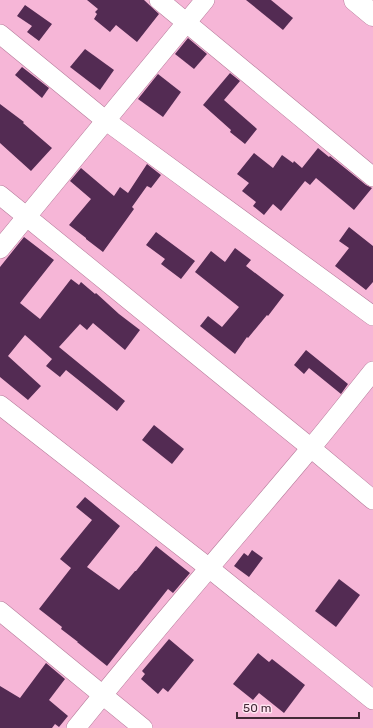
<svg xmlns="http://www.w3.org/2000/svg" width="373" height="728" font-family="Rubik,sans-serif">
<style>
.building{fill:#532b53}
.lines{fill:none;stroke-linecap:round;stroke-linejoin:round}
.minor-casing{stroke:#b77c9b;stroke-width:20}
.tertiary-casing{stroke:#b77c9b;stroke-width:23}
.minor{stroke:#fff;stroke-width:19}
.tertiary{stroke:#fff;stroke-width:22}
</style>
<rect width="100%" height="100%" fill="#f6b6d7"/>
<g class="building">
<path d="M87 0H144L159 14 137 42 116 25 110 32 94 19 97 14 95 12 98 9Z"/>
<path d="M246 0H271L293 18 283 30Z"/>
<path d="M25 5 52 24 39 41 27 32 32 26 17 16Z"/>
<path d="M188 38 207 54 194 69 175 54Z"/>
<path d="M85 49 114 70 100 90 70 67Z"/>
<path d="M22 67 49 88 42 98 15 75Z"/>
<path d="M230 73 240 81 224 100 257 129 245 144 230 132 231 130 203 105Z"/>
<path d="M158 74 181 92 163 117 138 99Z"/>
<path d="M0 104 24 122 23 123 52 148 31 171 0 143Z"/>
<path d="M318 148 329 157 330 156 366 185 372 188 354 210 316 178 310 185 305 181 281 211 273 204 264 215 253 206 256 202 242 191 249 183 237 174 254 153 273 168 282 155 293 163 294 161 302 168Z"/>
<path d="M147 164 161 175 151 188 147 186 132 207 134 209 103 252 86 239V238L69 225 91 199 70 181 81 168 114 196 120 187 128 193Z"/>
<path d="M349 227 373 246V282L366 290 335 266 349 248 339 241Z"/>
<path d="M156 232 195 261 181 279 161 264 165 259 146 245Z"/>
<path d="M24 237 54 260 20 303 40 319 71 279 79 285 81 282 95 294 96 293 119 314 140 330 125 350 93 323 87 330 80 324 59 347 125 401 117 411 66 370 60 377 46 366 52 359 25 335 8 356 41 386 28 400 0 377V267Z"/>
<path d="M235 248 251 260 246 266 284 295 268 316 267 315 248 338 247 337 235 354 200 326 208 316 222 327 239 307 195 272 211 251 225 262Z"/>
<path d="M306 350 348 384 341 394 309 368 304 374 294 365Z"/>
<path d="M154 425 184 449 172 464 142 440Z"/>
<path d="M85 497 120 526 87 567 119 590 135 571H136L156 546 190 573 173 593 168 589 107 666 77 642H78L61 629 62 627 39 609 71 568 60 559 92 520 76 507Z"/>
<path d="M252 550 263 558 249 577 234 566 244 553 248 556Z"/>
<path d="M339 579 360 595 336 627 315 611Z"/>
<path d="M169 639 194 660 168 692 163 688 158 694 141 679 145 674 142 671Z"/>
<path d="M258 653 269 662 272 659 305 685 284 713 259 693 253 700 233 684Z"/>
<path d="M46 663 65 679 49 700 68 716 59 727 55 724 52 728H0V686L20 698Z"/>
</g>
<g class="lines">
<g class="minor-casing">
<g id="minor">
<path d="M159 0 373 177"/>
<path d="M0 34 105 120 373 316"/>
<path d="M0 195 311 448 373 500"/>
<path d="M0 249 205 0"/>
<path d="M0 405 209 568 373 700"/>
<path d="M0 611 143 728"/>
<path d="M76 728C152 633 232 542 310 449 331 424 352 397 373 371"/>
</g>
</g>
<g class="tertiary-casing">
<path id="tertiary" d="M355 0 373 15"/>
</g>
<use href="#minor" class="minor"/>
<use href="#tertiary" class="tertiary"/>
</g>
<path d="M237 712v6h122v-6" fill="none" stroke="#432a37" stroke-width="2"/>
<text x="243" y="712" font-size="12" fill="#432a37" stroke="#ffe4f1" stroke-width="3" paint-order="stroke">50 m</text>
</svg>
